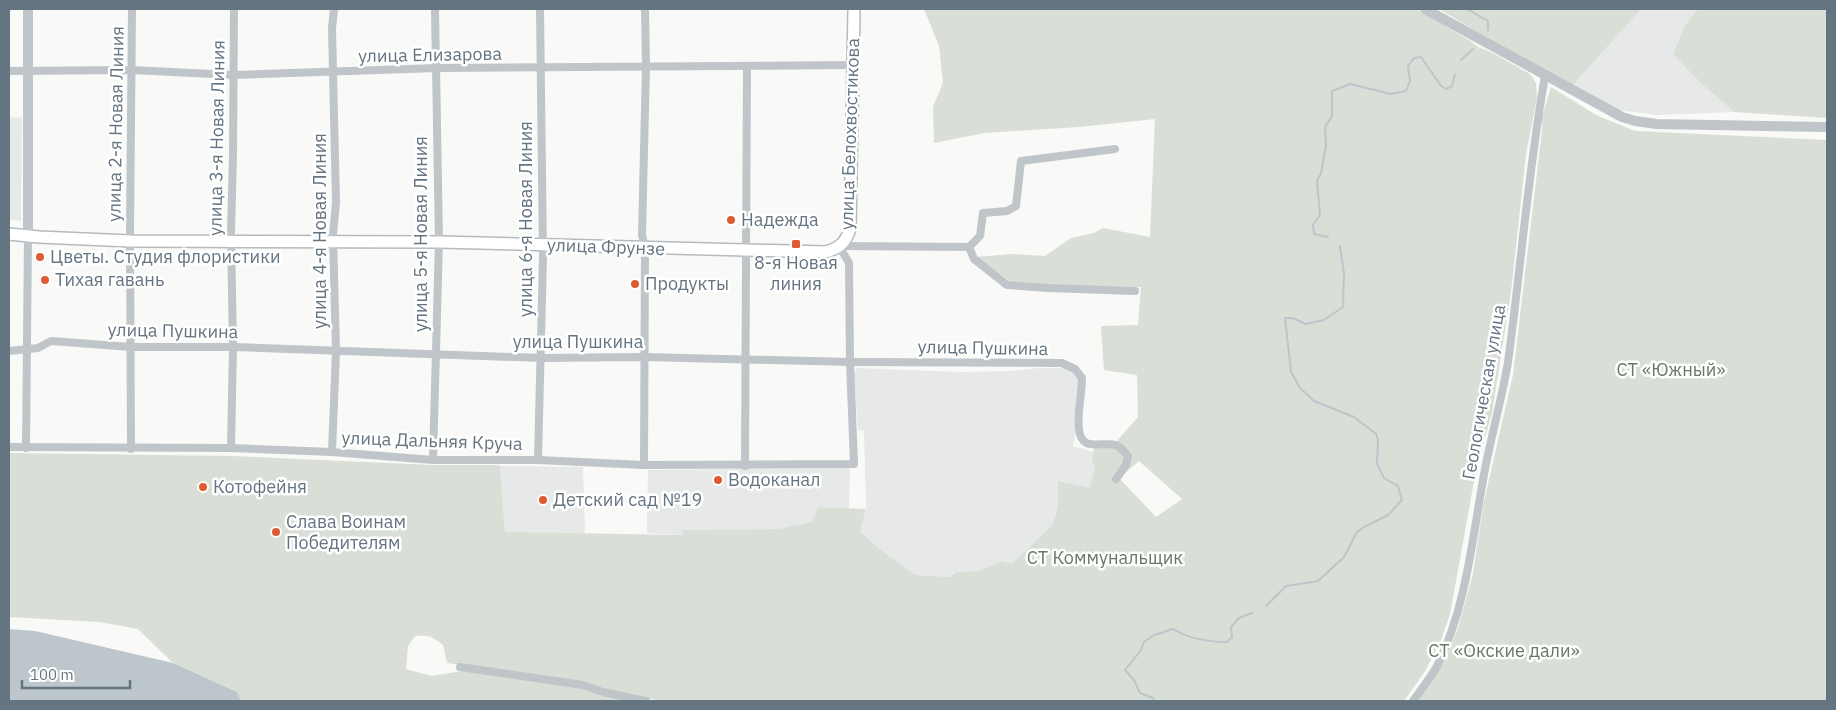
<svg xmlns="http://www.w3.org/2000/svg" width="1836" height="710" font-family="'IBM Plex Sans',sans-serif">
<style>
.built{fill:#e7e8e8}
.green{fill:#d9ded6;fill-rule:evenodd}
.water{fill:#bcc6cb}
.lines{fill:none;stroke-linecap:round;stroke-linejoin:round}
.stream{stroke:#bcc6cb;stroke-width:2}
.secondary-casing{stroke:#b5babf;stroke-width:14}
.minor{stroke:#c0c5c9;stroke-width:8}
.tertiary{stroke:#c0c5c9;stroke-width:10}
.secondary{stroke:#fff;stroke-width:11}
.poi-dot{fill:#dd5b33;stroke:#fff;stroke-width:2}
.labels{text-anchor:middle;stroke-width:5;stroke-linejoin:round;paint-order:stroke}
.street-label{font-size:18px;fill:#657481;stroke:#fff}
.poi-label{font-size:18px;fill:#657481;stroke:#fff;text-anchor:start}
.park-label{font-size:18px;fill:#677964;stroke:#fff}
</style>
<rect width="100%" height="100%" fill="#f9f9f7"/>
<g class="built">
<path d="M1641 9H1698L1686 24 1701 83 1734 112 1657 115 1626 111 1611 108 1573 85Z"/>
<path d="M9 117 22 118 21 221 9 219Z"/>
<path d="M857 368 961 372 1010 371 1039 368H1066L1074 371 1081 381 1077 426 1073 446 1093 452 1092 464 1095 465 1091 489 1058 481V506L1053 524 1012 564 1002 561 978 571 956 572 950 577 916 575 891 558 860 532 866 509 864 431 858 430 854 374Z"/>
<path d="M500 466 583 467 585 534 505 532Z"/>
<path d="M850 468 849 508 818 507 812 522 778 529 683 530V535L647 533 648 470Z"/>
</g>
<g class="green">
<path d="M924 9H1416L1469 40 1480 48 1487 50 1530 74 1536 83 1537 98 1526 154 1511 292 1492 413 1476 470 1450 614 1440 643 1425 671 1404 701H661L618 692 583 682 447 663 443 645C433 637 428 634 415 636L408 646 406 669 432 676 462 671 484 672 584 688 638 701H241L237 692 173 663 138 629 100 622 9 617V453L231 456 432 465H497L500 466 505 532 683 535V530L778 529 812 522 818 507 866 509 860 532 891 558 916 575 950 577 956 572 978 571 1002 561 1012 564 1053 524 1058 506V481L1090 488 1095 465 1092 464 1093 452 1097 442H1116L1138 417 1137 375 1104 370 1101 326 1138 325 1141 287 1060 286 1011 282 976 257 1012 254 1045 256 1071 238 1094 233 1103 228 1150 237 1155 119 1079 127 984 133 934 143 933 107 943 83 939 46ZM1139 461 1182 499 1156 517 1119 478Z"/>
<path d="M1439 9H1641L1573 85 1494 42Z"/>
<path d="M1698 9H1827V118L1734 112 1701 83 1673 54 1686 24Z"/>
<path d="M1551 87 1596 115 1635 131 1827 140V701H1417L1447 656 1458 628 1473 574 1483 506 1513 375 1542 130V117Z"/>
</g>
<path class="water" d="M9 629 35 631 173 663 237 692 241 701H9Z"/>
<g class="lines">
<g class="stream">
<path d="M1467 9 1488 21V30"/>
<path d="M1461 60 1473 49"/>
<path d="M1328 237 1314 234 1313 225 1320 215 1317 181 1321 173 1326 146 1325 127 1332 116V91L1350 84 1391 94 1406 91 1410 81 1408 66 1414 58 1421 57 1441 86 1446 89 1452 86 1455 74"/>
<path d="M1266 606 1286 586 1318 581 1344 557 1357 532 1364 527 1388 515 1402 500 1398 486 1384 478 1377 464 1378 440 1376 434 1354 417 1314 401 1300 388 1291 372 1285 318H1292L1306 324 1324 320 1343 307 1344 274 1340 246"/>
<path d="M1154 701 1153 698 1140 693 1134 680 1125 670 1141 650 1144 642 1154 635 1173 629C1190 639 1208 642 1227 642L1232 637 1231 627 1239 618 1252 613"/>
</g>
<g class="secondary-casing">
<path id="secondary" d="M9 234 39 237 130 241 439 242 825 252C839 249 846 242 850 229L854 9"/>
</g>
<g class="minor">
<path d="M9 71 132 70 232 75 437 68 853 65"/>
<path d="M839 246 969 247 980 236 983 213 1007 211 1016 206 1021 161 1115 149"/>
<path d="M969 247 974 259 1007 285 1048 288 1135 291"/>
<path d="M9 351 38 348 51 341 131 347H233L541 358 644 357 850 362 1062 363 1075 369 1082 378C1082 395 1077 412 1079 429 1081 453 1102 441 1116 445 1121 447 1124 452 1128 456L1126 465 1116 479"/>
<path d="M9 447 231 448 332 452 433 460H538L644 465 854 464 850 362 849 263 839 246"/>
<path d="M26 448 28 236"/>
<path d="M231 448 233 347 231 233 233 154 234 9"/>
<path d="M131 449 130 233 132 9"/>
<path d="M332 452 336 351 333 235 336 202 332 28 334 9"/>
<path d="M433 460 439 242 435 9"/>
<path d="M538 460 543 256 540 9"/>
<path d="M644 465 645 248 642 235 646 66 645 9"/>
<path d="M745 466 747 66"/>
<path d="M460 667 583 685 603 692 646 701"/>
<path d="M1413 701C1421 689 1432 677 1438 664 1467 606 1473 532 1485 469 1492 433 1502 398 1508 362 1521 267 1528 171 1545 76"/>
</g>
<g class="tertiary">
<path d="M1425 9 1622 117 1635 121 1657 124 1827 127"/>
<path d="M28 236V9"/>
</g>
<use href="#secondary" class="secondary"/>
</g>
<g class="poi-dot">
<circle cx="731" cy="220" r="5"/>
<rect x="791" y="239" width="10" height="10" rx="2.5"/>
<circle cx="40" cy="257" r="5"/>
<circle cx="45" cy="280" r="5"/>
<circle cx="635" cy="284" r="5"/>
<circle cx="718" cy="480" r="5"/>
<circle cx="203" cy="487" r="5"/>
<circle cx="543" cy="500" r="5"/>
<circle cx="276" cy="532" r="5"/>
</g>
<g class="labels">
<g class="street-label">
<text transform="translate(430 55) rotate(-1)" y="6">улица Елизарова</text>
<text transform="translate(116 124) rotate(-89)" y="6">улица 2-я Новая Линия</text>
<text transform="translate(850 134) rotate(-88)" y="6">улица Белохвостикова</text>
<text transform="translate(217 138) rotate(-89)" y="6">улица 3-я Новая Линия</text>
<text transform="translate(526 219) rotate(-90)" y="6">улица 6-я Новая Линия</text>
<text transform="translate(320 231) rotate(-90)" y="6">улица 4-я Новая Линия</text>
<text transform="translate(421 234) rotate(-90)" y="6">улица 5-я Новая Линия</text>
<text transform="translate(606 247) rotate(2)" y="6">улица Фрунзе</text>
<text transform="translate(173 331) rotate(1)" y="6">улица Пушкина</text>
<text x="578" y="348">улица Пушкина</text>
<text transform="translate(983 348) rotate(1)" y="6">улица Пушкина</text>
<text transform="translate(1484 392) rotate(-80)" y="6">Геологическая улица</text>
<text transform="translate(432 441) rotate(2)" y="6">улица Дальняя Круча</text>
</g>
<g class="poi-label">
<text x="741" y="226">Надежда</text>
<text x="50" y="263">Цветы. Студия флористики</text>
<text x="796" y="269" text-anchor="middle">8-я Новая<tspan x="796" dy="21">линия</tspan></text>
<text x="55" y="286">Тихая гавань</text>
<text x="645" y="290">Продукты</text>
<text x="728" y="486">Водоканал</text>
<text x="213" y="493">Котофейня</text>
<text x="553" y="506">Детский сад №19</text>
<text x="286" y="528">Слава Воинам<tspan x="286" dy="21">Победителям</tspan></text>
</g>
<g class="park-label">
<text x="1671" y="376">СТ «Южный»</text>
<text x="1105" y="564">СТ Коммунальщик</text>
<text x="1504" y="657">СТ «Окские дали»</text>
</g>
</g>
<rect width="1836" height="710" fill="none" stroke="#657481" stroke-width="20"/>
<path d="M22 680v8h108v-8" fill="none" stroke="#657481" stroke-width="2.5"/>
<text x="30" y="680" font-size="15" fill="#657481" stroke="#ffffff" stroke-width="4" paint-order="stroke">100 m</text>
</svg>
